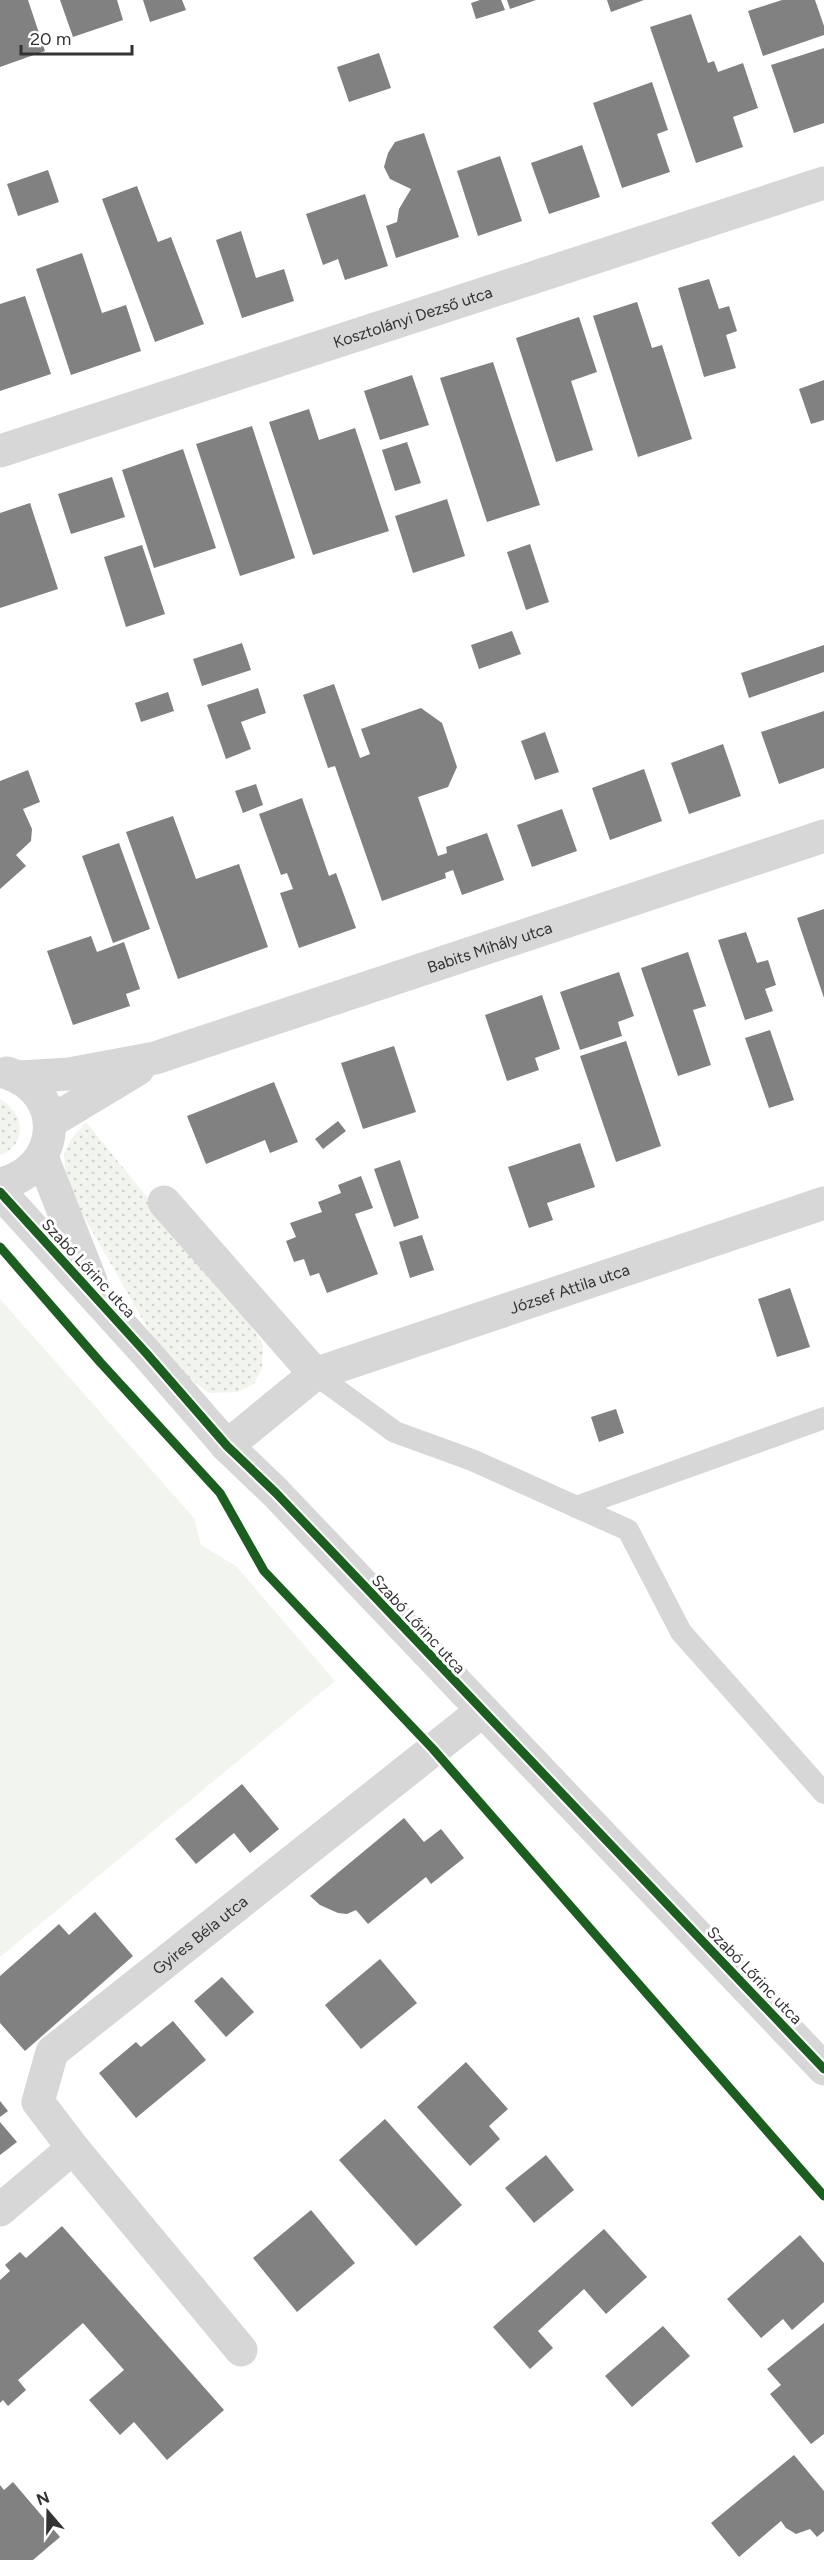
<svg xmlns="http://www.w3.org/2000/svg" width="824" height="2560" font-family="Figtree,sans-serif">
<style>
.grass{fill:url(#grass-dots)}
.garden{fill:#f1f5ed}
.building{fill:#818181}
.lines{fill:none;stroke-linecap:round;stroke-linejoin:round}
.lane{stroke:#d7d7d7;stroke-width:22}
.street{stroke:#d7d7d7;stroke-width:33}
.cycleway-casing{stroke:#fff;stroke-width:13}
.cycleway{stroke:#1b5e20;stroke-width:9}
.labels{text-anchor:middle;stroke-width:6;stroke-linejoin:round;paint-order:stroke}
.street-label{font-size:16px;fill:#333;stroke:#fff}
</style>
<defs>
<pattern id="grass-dots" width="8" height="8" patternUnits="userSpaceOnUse" patternTransform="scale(1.5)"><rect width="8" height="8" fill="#f1f5ed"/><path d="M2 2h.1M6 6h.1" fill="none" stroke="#cfd2cc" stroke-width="1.8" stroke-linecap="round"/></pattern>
</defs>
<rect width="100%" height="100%" fill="#fff"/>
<g class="grass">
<path d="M0 1099C24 1112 29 1144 0 1155Z"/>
<path d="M86 1122 250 1324 263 1345 262 1368 254 1384 238 1392 209 1393 188 1377 152 1336 79 1208 65 1172 64 1153 72 1138Z"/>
</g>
<path class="garden" d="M0 1299 194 1518 201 1545 236 1566 335 1681 0 1957Z"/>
<g class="building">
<path d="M0 0H28L45 51 0 67Z"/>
<path d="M60 0H117L123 20 73 37Z"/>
<path d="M143 0H182L186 10 150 22Z"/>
<path d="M480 0H501L505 10 476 19 471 3Z"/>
<path d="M507 0H536L510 9Z"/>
<path d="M607 0H644L611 12Z"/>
<path d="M782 0H815L824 26V35L763 56 748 11Z"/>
<path d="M691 14 708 63 714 61 718 72 743 63 758 108 733 117 743 147 696 163 650 27Z"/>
<path d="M824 48V123L794 133 771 65Z"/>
<path d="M379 53 391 88 349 102 337 67Z"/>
<path d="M652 82 668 130 657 134 670 172 622 188 593 103Z"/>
<path d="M424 133 459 237 396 258 386 226 397 222 399 209 411 189 390 179 384 167 388 153 395 142Z"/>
<path d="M582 145 600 197 549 214 531 163Z"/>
<path d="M500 156 522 221 478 236 457 171Z"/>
<path d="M48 170 59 202 18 216 7 184Z"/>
<path d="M137 186 158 242 171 237 204 324 155 342 102 199Z"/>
<path d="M365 194 388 266 345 280 338 259 323 265 306 214Z"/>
<path d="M241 231 256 278 284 269 294 301 242 318 216 240Z"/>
<path d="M82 253 102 313 126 305 141 351 71 375 36 269Z"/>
<path d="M709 279 719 309 729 306 737 331 726 335 736 368 704 377 678 288Z"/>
<path d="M25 296 51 374 0 391V304Z"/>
<path d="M637 302 652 348 662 345 692 439 638 457 593 316Z"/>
<path d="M579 317 597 372 571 381 593 450 556 462 516 338Z"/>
<path d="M493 362 540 505 487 522 440 378Z"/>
<path d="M412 375 429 425 380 440 364 391Z"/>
<path d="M824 380V420L811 424 799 389Z"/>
<path d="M309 409 319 440 355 428 389 531 313 555 269 422Z"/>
<path d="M252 426 295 558 240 576 196 444Z"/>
<path d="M407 442 421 483 395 491 382 450Z"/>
<path d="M183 449 216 548 154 568 122 470Z"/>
<path d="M112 477 125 517 71 534 58 494Z"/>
<path d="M447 499 465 556 413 573 395 516Z"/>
<path d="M30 503 58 589 0 608V513Z"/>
<path d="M530 544 549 602 526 610 507 552Z"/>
<path d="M142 545 165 614 126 627 104 557Z"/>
<path d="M512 631 521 654 479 669 471 645Z"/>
<path d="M242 643 251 670 202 686 193 659Z"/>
<path d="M824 645V672L749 698 741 673Z"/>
<path d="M334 684 360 758 370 754 361 729 421 708 442 723 457 767 448 787 418 797 438 856 447 853 446 847 487 833 504 880 462 895 453 870 445 873 446 878 382 901 335 766 328 768 303 695Z"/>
<path d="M258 688 266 713 241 722 251 749 226 759 207 705Z"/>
<path d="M168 692 174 711 141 722 135 703Z"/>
<path d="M824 711V768L779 784 761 732Z"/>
<path d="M545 732 559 772 535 780 521 741Z"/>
<path d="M723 744 741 796 689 814 671 763Z"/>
<path d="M644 769 662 821 610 840 592 788Z"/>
<path d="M28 770 40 802 23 809 32 829 31 841 16 855 26 866 0 889V781Z"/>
<path d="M256 784 263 805 243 813 235 791Z"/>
<path d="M302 798 329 876 336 873 356 928 299 948 280 893 293 889 287 873 281 875 259 814Z"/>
<path d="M562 809 577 851 532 867 517 825Z"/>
<path d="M173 816 196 879 239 864 268 947 178 979 126 832Z"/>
<path d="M119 843 150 929 113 943 82 856Z"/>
<path d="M824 909V998L797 918Z"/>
<path d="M746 932 757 963 768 960 776 985 765 989 773 1011 745 1020 718 940Z"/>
<path d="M91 936 97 952 124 942 140 989 126 994 130 1006 73 1025 47 951Z"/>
<path d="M688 952 706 1006 693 1010 711 1065 678 1076 641 968Z"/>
<path d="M619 972 634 1016 618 1022 622 1036 580 1050 560 992Z"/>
<path d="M542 995 560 1049 535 1058 539 1070 507 1081 485 1015Z"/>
<path d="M770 1030 794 1100 769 1108 745 1038Z"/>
<path d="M626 1041 661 1146 616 1162 580 1056Z"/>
<path d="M394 1046 416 1112 363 1129 341 1063Z"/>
<path d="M274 1082 298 1142 270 1153 265 1140 206 1164 187 1116Z"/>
<path d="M338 1121 346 1131 323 1149 315 1139Z"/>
<path d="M580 1143 595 1187 547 1203 553 1220 529 1228 508 1167Z"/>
<path d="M400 1160 419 1218 394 1227 374 1169Z"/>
<path d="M361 1176 373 1208 355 1214 378 1274 327 1293 319 1273 310 1276 304 1259 294 1262 286 1241 296 1237 290 1223 322 1212 318 1202 341 1193 338 1185Z"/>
<path d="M422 1235 434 1270 410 1278 399 1242Z"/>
<path d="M790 1288 810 1347 777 1357 758 1299Z"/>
<path d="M616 1409 624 1433 599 1442 591 1417Z"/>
<path d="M242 1784 279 1829 250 1853 234 1833 196 1864 175 1839Z"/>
<path d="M404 1818 424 1842 441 1829 464 1858 431 1884 426 1877 368 1924 356 1910 347 1914 338 1913 320 1905 310 1896Z"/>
<path d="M95 1912 133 1956 25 2051 0 2023V1976L59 1924 69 1935Z"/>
<path d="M380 1959 417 2003 361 2049 325 2005Z"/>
<path d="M222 1977 254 2012 226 2037 194 2001Z"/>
<path d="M173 2021 206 2060 136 2118 99 2073 136 2042 141 2047Z"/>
<path d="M466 2062 508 2109 489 2126 500 2139 470 2166 417 2107Z"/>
<path d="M0 2101 8 2111 0 2117Z"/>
<path d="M385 2119 462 2205 416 2246 339 2160Z"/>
<path d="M0 2122 17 2142 0 2155Z"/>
<path d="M546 2155 574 2190 534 2223 505 2188Z"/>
<path d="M311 2210 355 2263 297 2312 253 2258Z"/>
<path d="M62 2226 224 2410 167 2460 134 2422 120 2435 89 2400 124 2370 83 2323 18 2380 26 2390 8 2406 3 2400 0 2403V2280L10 2271 5 2265 20 2252 26 2258Z"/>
<path d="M604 2229 647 2277 606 2314 584 2289 538 2331 553 2348 530 2369 493 2327Z"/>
<path d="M800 2235 824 2263V2302L792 2330 783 2319 761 2338 727 2299Z"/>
<path d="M824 2323V2434L811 2444 770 2394 781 2385 767 2369Z"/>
<path d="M663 2326 690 2356 632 2407 605 2376Z"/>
<path d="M794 2455 824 2491V2531L817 2537 810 2529 796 2534 786 2528 781 2521 739 2557 711 2523Z"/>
<path d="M13 2482 60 2537 33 2560H0V2485L4 2490Z"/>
</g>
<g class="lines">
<g class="lane">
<path d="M315 1374 395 1432 472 1460 628 1530 681 1632 824 1793"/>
<path d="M576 1507 824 1418"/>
</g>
<g class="street">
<path id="s1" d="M0 451 824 183"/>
<path id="s2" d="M19 1077 69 1074 155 1058 824 836"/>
<path d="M50 1122 138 1069"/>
<path d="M42 1157 91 1281"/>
<path d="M0 1184C61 1171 68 1093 7 1073"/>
<path d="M0 1192 147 1354 227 1446 276 1493 824 2069"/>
<path d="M164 1202 315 1374"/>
<path id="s3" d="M227 1446 315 1374 824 1203"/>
<path d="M0 2210 73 2148"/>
<path id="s4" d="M241 2350 73 2148 38 2102 52 2052 482 1711"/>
</g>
<g class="cycleway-casing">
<g id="cycleway">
<path d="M0 1192 147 1354 227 1446 276 1493 824 2069"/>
<path d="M0 1247 100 1362 220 1493 264 1571 433 1749 824 2196"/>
</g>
</g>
<use href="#cycleway" class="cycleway"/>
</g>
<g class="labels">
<g class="street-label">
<text dy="6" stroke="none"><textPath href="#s1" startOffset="434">Kosztolányi Dezső utca</textPath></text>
<text dy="6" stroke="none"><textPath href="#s2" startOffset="490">Babits Mihály utca</textPath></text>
<text transform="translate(89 1268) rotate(47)" y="6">Szabó Lőrinc utca</text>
<text dy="6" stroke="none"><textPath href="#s3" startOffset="382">József Attila utca</textPath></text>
<text transform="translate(419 1624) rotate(47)" y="6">Szabó Lőrinc utca</text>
<text dy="6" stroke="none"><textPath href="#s4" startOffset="561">Gyires Béla utca</textPath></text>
<text transform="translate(755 1975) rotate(46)" y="6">Szabó Lőrinc utca</text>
</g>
</g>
<g transform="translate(48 2512) rotate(340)" stroke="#ffffff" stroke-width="4.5" paint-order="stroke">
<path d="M0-4.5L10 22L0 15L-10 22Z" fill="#333333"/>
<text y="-9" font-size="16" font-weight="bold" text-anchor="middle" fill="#333333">N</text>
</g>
<path d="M21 45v9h111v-9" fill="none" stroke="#333333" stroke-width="3"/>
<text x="30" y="45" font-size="18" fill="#333333" stroke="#ffffff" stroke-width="4.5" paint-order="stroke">20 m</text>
</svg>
